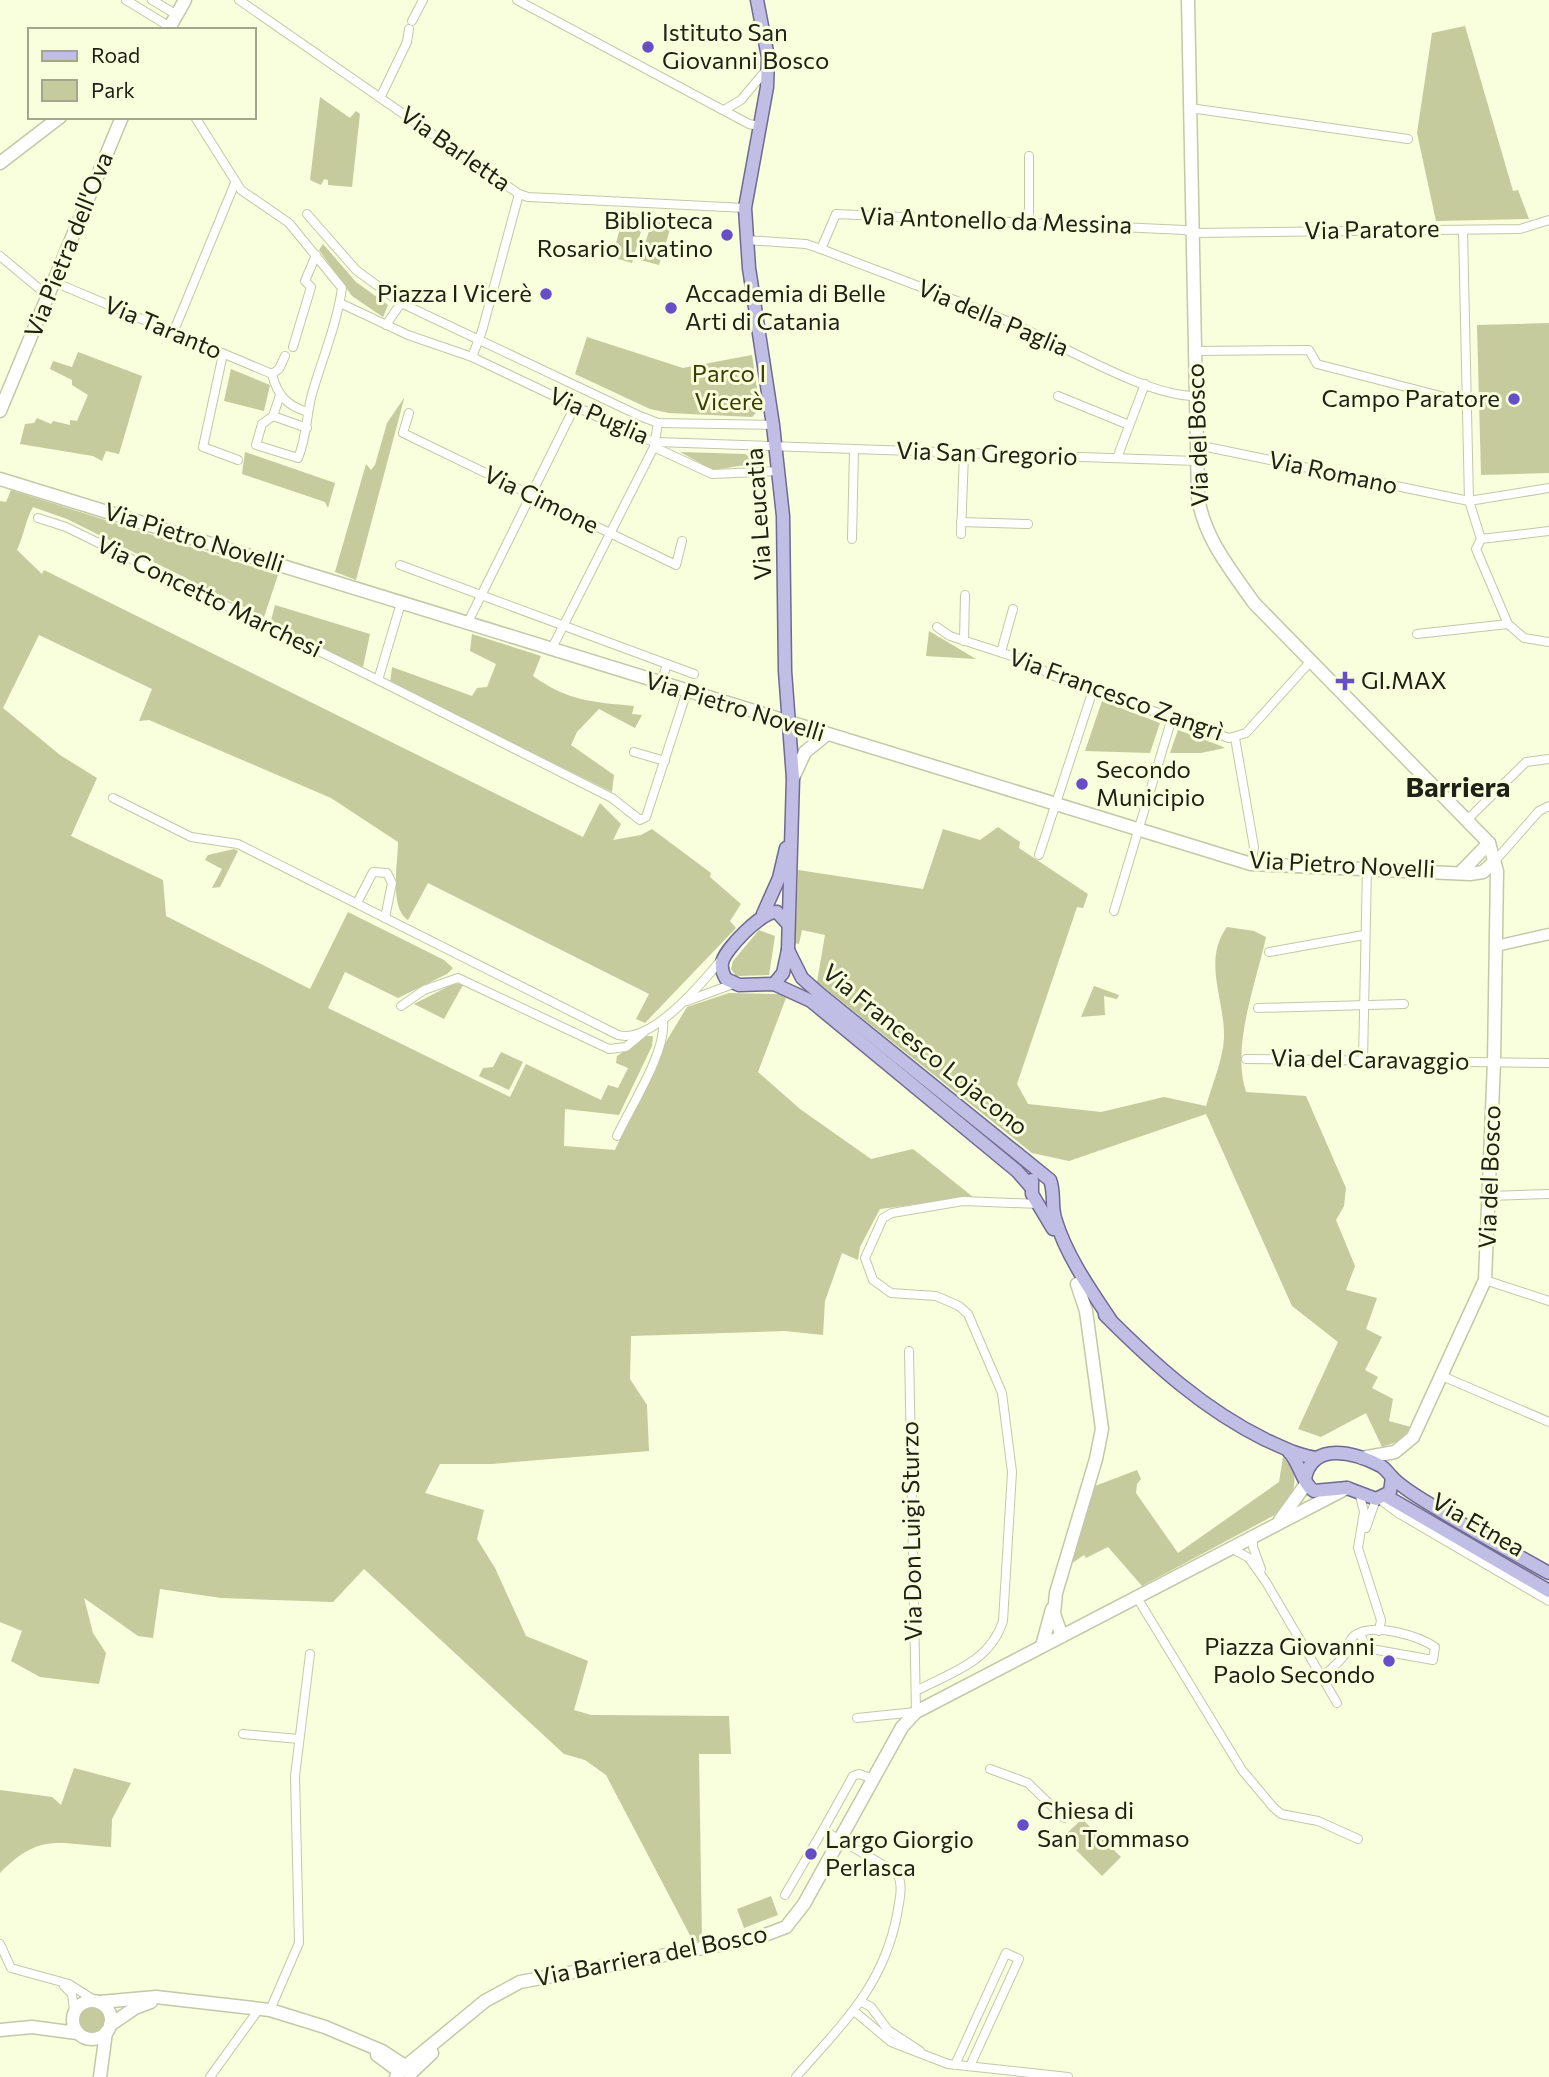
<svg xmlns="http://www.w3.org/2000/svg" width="1549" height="2077" font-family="Commissioner,sans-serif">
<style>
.green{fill:#c5cb9c}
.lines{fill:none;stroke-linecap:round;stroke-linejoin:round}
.minor-casing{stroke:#c3c8a7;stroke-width:10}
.tertiary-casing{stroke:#c3c8a7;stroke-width:13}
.secondary-casing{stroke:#c3c8a7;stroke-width:15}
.primary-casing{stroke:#6e6a92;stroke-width:15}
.minor{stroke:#fff;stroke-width:8}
.tertiary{stroke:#fff;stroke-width:10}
.secondary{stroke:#fff;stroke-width:12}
.primary{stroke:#c1bee6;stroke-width:12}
.poi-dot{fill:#654ec7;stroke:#f9fedc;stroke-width:2.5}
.labels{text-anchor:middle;stroke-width:6;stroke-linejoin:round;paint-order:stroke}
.poi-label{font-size:24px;fill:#202115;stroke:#f9fedc;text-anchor:start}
.street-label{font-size:24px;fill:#202115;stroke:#f9fedc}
.park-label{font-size:24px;fill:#3a3e01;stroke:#f9fedc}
.quarter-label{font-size:28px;font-weight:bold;fill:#202115;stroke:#f9fedc}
</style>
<rect width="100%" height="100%" fill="#f9fedc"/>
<g class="green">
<path d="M1465 26 1513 191 1518 190 1529 219 1436 221 1417 133 1432 33Z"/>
<path d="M320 97 350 118 356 111 360 114 352 187 328 185V180L324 179 321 185 310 180Z"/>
<path d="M625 211 645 217 632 263 612 257Z"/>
<path d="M653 218 672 223 659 265 640 260Z"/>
<path d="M323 244 356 282 388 305 383 317 352 296 319 250Z"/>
<path d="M1549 323V473L1481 475 1477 325Z"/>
<path d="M587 337 683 368 752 355 760 409 752 417 669 413 650 409 575 374Z"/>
<path d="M78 352 142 376 119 454 106 451 102 461 93 456 20 444 25 424 34 423 37 418 51 424 53 421 70 425V420L77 421 88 395 72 385V380L50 369 53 361 72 367Z"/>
<path d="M231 369 270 385 264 411 224 401Z"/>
<path d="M404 398V399L356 580 335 572 366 464 371 470 375 465 387 423Z"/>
<path d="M245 452 335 483 328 508 325 502 242 474Z"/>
<path d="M680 452 745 454 759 463 713 470Z"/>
<path d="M11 490 278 575 264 617 67 519 33 507C25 521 24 535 17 550L42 574 44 570 583 837 600 803 621 824 613 840 641 835 652 829 711 873 710 877 741 904 730 921 736 928 645 1023 636 1019 649 994 428 883 408 920C389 909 398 862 398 842L331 798 149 720 139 721 152 689 39 635 3 708 60 755 97 778 71 836 163 880 166 916 310 989 348 912 444 960 453 968 447 974 398 998 345 972 328 1008 510 1097 526 1064 601 1100 608 1085 618 1088 628 1068 616 1063 617 1056 646 1036H653L652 1046 619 1115 565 1109 564 1146 615 1150 661 1050 687 1007 729 993 780 994 786 998 758 1072 800 1109 871 1159 913 1149 973 1197 880 1209 860 1247 858 1260 842 1253 825 1301 823 1335 785 1331 631 1336 630 1379 647 1405 649 1451 491 1464H440L425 1493 484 1510 477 1539 495 1568 526 1636 588 1661 574 1710 591 1715 729 1716 731 1754H699L702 1941H693L606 1775 585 1760 564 1754 364 1569 333 1602 221 1598 160 1589 153 1638 138 1636 84 1598 93 1633 106 1653 99 1684 40 1677 11 1661 22 1631 0 1622V501L6 502Z"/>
<path d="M275 605 370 634 363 667 270 625Z"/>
<path d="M929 631 976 659 926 656Z"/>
<path d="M472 634 541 656 533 676C568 701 592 702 634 706L632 714 642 715 635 728 599 709 577 732 571 745 614 775 612 792 390 683 392 667 472 696 477 688 487 687 496 664 470 651Z"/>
<path d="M1102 701 1160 723 1150 753 1085 751Z"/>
<path d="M1178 730 1221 746 1225 748 1201 753H1170Z"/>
<path d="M998 827 1020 842 1019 848 1088 894 1083 908 1077 907 1017 1084 1028 1104 1101 1112 1164 1097 1206 1106C1212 1085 1223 1060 1224 1038 1225 999 1202 961 1227 927L1254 931 1266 937C1256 984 1231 1046 1246 1092L1306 1096 1346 1188 1344 1206 1336 1220 1355 1266 1346 1290 1377 1298 1366 1329 1382 1337 1365 1370 1378 1377 1372 1388 1393 1399 1389 1421 1411 1427 1400 1441 1382 1447 1366 1413 1321 1437 1298 1429 1338 1342 1292 1306 1206 1114 1069 1161 1032 1153 817 982 825 935 802 930 799 944 795 943 798 870 923 889 943 829 980 840Z"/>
<path d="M234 849 238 851 220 887 212 888 222 869 205 860 208 855Z"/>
<path d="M759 930 775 936 769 975 736 976 731 969 733 961Z"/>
<path d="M455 983 463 985 444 1019 414 1004Z"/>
<path d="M1094 986 1119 995 1117 999 1104 996 1105 1015 1081 1017Z"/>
<path d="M501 1052 523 1062 509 1090 479 1076 483 1068 493 1067Z"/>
<path d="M1283 1457C1305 1479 1292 1499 1273 1516L1142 1586 1108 1547 1086 1558 1084 1555 1068 1566 1095 1486 1137 1470 1141 1479 1137 1484 1136 1493 1178 1553 1279 1482Z"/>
<path d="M74 1768 131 1783 112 1819 111 1847C58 1844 40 1832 0 1873V1790L52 1797 61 1805Z"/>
<path d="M1082 1819 1121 1857 1102 1876 1063 1837Z"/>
<path d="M771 1896 778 1915 744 1928 737 1909Z"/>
<circle cx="91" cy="2019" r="14"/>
</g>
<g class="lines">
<g class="minor-casing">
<g id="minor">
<path d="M126 0 170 27"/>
<path d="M152 0 177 15"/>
<path d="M239 0 519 194 528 197 745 208"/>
<path d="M517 0 749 124 759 126"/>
<path d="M412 21 423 0"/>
<path d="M381 96 407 42 409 29"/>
<path d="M1190 108 1408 139"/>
<path d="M724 110 741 100 767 69"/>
<path d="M195 117 241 190 289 223 342 288C337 324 322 359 312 394 306 416 307 437 298 458L256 445 262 424 273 416"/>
<path d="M307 214 356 270 401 303 640 416 658 423 773 425"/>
<path d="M1029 221V156"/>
<path d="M1463 231 1469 501 1481 539 1549 531"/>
<path d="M746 240 806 244 821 249C883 273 946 296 1007 321 1058 342 1144 396 1195 396"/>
<path d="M821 249 836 214 1185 230 1193 233 1520 229 1549 220"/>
<path d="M0 256 48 296"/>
<path d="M54 282 272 374"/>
<path d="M340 303 408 335 472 357 644 439 657 442 1197 461"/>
<path d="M386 325 401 303"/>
<path d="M173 333 235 183"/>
<path d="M293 347 311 287 305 281 316 255"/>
<path d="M1195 351 1309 350 1317 364 1464 402"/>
<path d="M223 354 203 447 238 460"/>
<path d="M472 357 482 331 519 194"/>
<path d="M272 374C277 395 287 406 308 412"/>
<path d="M272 374 279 369 285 356"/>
<path d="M280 395 273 416 307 428"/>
<path d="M1058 396 1129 425"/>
<path d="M409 413 403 433 676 565 682 541"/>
<path d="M1197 445 1469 501 1549 488"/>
<path d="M654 447 712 474 779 471"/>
<path d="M1117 458 1145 384"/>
<path d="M38 518 66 527 378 680"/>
<path d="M961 522 1028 524"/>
<path d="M961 534 964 454"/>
<path d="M852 539 854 450"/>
<path d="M400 565 667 664 661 683"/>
<path d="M401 603 378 680 612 798 640 820 646 817 687 691"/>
<path d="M467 624 575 406"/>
<path d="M1508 624 1524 638 1549 642"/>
<path d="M937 627 950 636 1021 659 1054 676 1229 738 1246 733 1310 662"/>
<path d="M1417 634 1508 624 1476 549 1481 539"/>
<path d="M964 641 965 595"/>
<path d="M551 650 654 447 658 423"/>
<path d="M1001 652 1013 609"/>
<path d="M667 664 694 674"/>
<path d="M1235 738 1254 847 1251 864"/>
<path d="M634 752 665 761"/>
<path d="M113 798 191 837 238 844 618 1035C652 1044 702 983 722 959"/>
<path d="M1467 820 1526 762 1549 759"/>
<path d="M1039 855 1093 690"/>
<path d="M1494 862 1539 811 1549 806"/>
<path d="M357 903 373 872 387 873 392 883 385 918"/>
<path d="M1114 911 1172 718"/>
<path d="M1269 952 1364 935"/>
<path d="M687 1001 733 984"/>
<path d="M401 1006 424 990 458 978 609 1049 626 1047 643 1033"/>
<path d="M1258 1008 1404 1004"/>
<path d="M1246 1059 1549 1063"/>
<path d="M1363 1060 1367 868"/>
<path d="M617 1136C631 1106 667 1051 663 1020"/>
<path d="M1489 1196 1549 1194"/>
<path d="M1485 1280 1549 1301"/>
<path d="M1442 1376 1549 1422"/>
<path d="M1359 1492 1364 1512 1358 1548 1381 1620 1379 1631"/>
<path d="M1378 1498 1398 1513 1549 1601"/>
<path d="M1366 1528 1376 1499"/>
<path d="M1253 1535V1547L1261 1569"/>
<path d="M1231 1548 1249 1558 1266 1582 1337 1703"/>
<path d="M1136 1596 1242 1770 1273 1807 1281 1814 1318 1821 1358 1839"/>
<path d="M1321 1678C1329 1671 1339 1663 1345 1654 1348 1648 1348 1640 1355 1635 1374 1622 1418 1636 1435 1647L1433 1660 1366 1648 1360 1633"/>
<path d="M916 1691C952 1672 990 1662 1003 1621L1012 1472 1002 1393 968 1314 959 1306 936 1296 891 1293 873 1280 865 1258 883 1218 892 1213 963 1201 1039 1204"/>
<path d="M857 1718 916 1712 909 1351"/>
<path d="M243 1734 299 1739"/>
<path d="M990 1769 1028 1783 1064 1818"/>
<path d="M785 1895 823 1830"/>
<path d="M0 1944 11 1968 69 1984 94 2000"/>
<path d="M64 1986 72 1994 74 2010"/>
<path d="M862 2002 871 2007 888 2030 920 2051"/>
<path d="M270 2010 299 1943 295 1776 310 1654"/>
<path d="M854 2011 891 2042 948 2064 1068 2077"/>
<path d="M955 2065 1006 1953 1019 1959 970 2066"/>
<path d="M210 2077 259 2009"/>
<path d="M796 2077C842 2024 883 1987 897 1915 899 1901 904 1886 897 1873L823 1830 853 1776 859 1774 874 1779"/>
</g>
</g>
<g class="tertiary-casing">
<path id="tertiary" d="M1496 946 1549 934"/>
</g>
<g class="secondary-casing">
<g id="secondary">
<path d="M1188 0 1198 497C1204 538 1231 570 1254 603L1489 843 1497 871 1494 1062 1485 1280 1413 1437 1395 1452 1362 1458"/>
<path d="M168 30 185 0"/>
<path d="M0 163 60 117"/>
<path d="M0 411 122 117"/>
<path d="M0 479 1251 864 1470 874 1483 872 1494 862"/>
<path d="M793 778 805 752 826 735"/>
<path d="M1461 872 1489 843"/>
<path d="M1280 1520 1306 1484"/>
<path d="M1062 1636 1054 1614 1056 1593 1096 1459 1102 1429 1086 1311 1077 1284"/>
<path d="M1042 1646 1052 1609"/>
<circle cx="92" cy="2020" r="19"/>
<path d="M100 2002 156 1997 270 2010 325 2027 382 2051 405 2066"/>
<path d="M110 2025 135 2008 151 2002"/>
<path d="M0 2030 32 2027 77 2033"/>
<path d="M377 2055 400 2072 396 2077"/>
<path d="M406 2066 485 2001 520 1982 757 1938 786 1927 804 1904 902 1727 916 1712 1347 1488"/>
<path d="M410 2074 432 2053"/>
<path d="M100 2077 106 2032"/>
</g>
</g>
<g class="primary-casing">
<g id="primary">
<path d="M757 0 768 57 767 87 745 208 749 268 773 425 783 516 785 671 793 778 788 950 783 973 774 984"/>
<path d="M763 914 779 878 786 848"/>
<path d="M787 923 777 912C763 910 724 950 722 963 721 969 723 974 726 979L739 985 774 984 811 1001 1017 1171 1031 1187"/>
<path d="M788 950 802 978 820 994 1050 1180C1055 1193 1051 1204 1055 1218 1065 1253 1089 1288 1110 1319"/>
<path d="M1032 1180V1194L1053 1229"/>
<path d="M1105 1315C1154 1364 1203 1409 1266 1440 1282 1447 1299 1456 1317 1458"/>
<path d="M1289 1452C1300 1463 1302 1483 1314 1491L1347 1488 1376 1499 1390 1492 1392 1477"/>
<path d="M1305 1479C1312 1440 1356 1453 1381 1466 1386 1469 1388 1473 1392 1477 1403 1489 1422 1499 1436 1508 1473 1531 1511 1552 1549 1573"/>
<path d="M1386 1496 1549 1591"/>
</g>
</g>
<use href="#minor" class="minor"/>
<use href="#tertiary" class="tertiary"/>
<use href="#secondary" class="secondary"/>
<use href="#primary" class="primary"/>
</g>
<g class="poi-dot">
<circle cx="648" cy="47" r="7"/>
<circle cx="727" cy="235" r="7"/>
<circle cx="546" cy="294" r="7"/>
<circle cx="671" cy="308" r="7"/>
<circle cx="1514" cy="399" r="7"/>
<path d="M1341.5 670.5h7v7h7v7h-7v7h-7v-7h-7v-7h7z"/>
<circle cx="1082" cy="784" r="7"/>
<circle cx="1389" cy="1661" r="7"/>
<circle cx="1023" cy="1825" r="7"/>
<circle cx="811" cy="1854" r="7"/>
</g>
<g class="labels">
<g class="poi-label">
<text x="662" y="41">Istituto San<tspan x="662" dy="28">Giovanni Bosco</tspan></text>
<text x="713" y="229" text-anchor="end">Biblioteca<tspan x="713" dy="28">Rosario Livatino</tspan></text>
<text x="532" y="302" text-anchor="end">Piazza I Vicerè</text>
<text x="685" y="302">Accademia di Belle<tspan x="685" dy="28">Arti di Catania</tspan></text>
<text x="1500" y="407" text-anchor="end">Campo Paratore</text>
<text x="1361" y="689">GI.MAX</text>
<text x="1096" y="778">Secondo<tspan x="1096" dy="28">Municipio</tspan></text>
<text x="1375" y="1655" text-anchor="end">Piazza Giovanni<tspan x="1375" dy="28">Paolo Secondo</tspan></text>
<text x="1037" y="1819">Chiesa di<tspan x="1037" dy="28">San Tommaso</tspan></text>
<text x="825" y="1848">Largo Giorgio<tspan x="825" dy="28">Perlasca</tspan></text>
</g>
<g class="street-label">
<text transform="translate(455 149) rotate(35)" y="8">Via Barletta</text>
<text transform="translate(996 221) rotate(2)" y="8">Via Antonello da Messina</text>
<text transform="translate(1372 230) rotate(-1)" y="8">Via Paratore</text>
<text transform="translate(69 245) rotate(-68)" y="8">Via Pietra dell'Ova</text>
<text transform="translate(993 318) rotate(23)" y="8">Via della Paglia</text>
<text transform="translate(163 328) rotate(23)" y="8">Via Taranto</text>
<text transform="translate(599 416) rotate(24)" y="8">Via Puglia</text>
<text transform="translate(1198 435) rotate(-92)" y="8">Via del Bosco</text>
<text transform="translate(987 454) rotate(2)" y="8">Via San Gregorio</text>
<text transform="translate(1333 473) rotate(12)" y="8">Via Romano</text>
<text transform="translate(541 500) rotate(26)" y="8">Via Cimone</text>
<text transform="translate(759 514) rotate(-94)" y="8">Via Leucatia</text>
<text transform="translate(194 538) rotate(17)" y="8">Via Pietro Novelli</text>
<text transform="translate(209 597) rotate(26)" y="8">Via Concetto Marchesi</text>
<text transform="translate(1116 695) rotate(20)" y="8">Via Francesco Zangrì</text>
<text transform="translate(735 707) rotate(17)" y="8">Via Pietro Novelli</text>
<text transform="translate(1342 865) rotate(3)" y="8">Via Pietro Novelli</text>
<text transform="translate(925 1050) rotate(39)" y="8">Via Francesco Lojacono</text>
<text transform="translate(1370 1060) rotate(1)" y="8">Via del Caravaggio</text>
<text transform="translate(1490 1177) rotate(-88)" y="8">Via del Bosco</text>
<text transform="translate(1478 1525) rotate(30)" y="8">Via Etnea</text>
<text transform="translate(912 1531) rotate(-91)" y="8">Via Don Luigi Sturzo</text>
<text transform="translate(651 1956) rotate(-11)" y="8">Via Barriera del Bosco</text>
</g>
<g class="park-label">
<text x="729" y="382">Parco I<tspan x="729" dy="28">Vicerè</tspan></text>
</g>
<g class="quarter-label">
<text x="1458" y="797">Barriera</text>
</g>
</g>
<rect x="28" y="28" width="228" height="91" fill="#f9fedc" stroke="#a2a68c" stroke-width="2"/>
<rect x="42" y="51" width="35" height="10" fill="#c1bee6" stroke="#a2a68c" stroke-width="2"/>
<text x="91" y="63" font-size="21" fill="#202115">Road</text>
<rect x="42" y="80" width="35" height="21" fill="#c5cb9c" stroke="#a2a68c" stroke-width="2"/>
<text x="91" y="98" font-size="21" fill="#202115">Park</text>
</svg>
